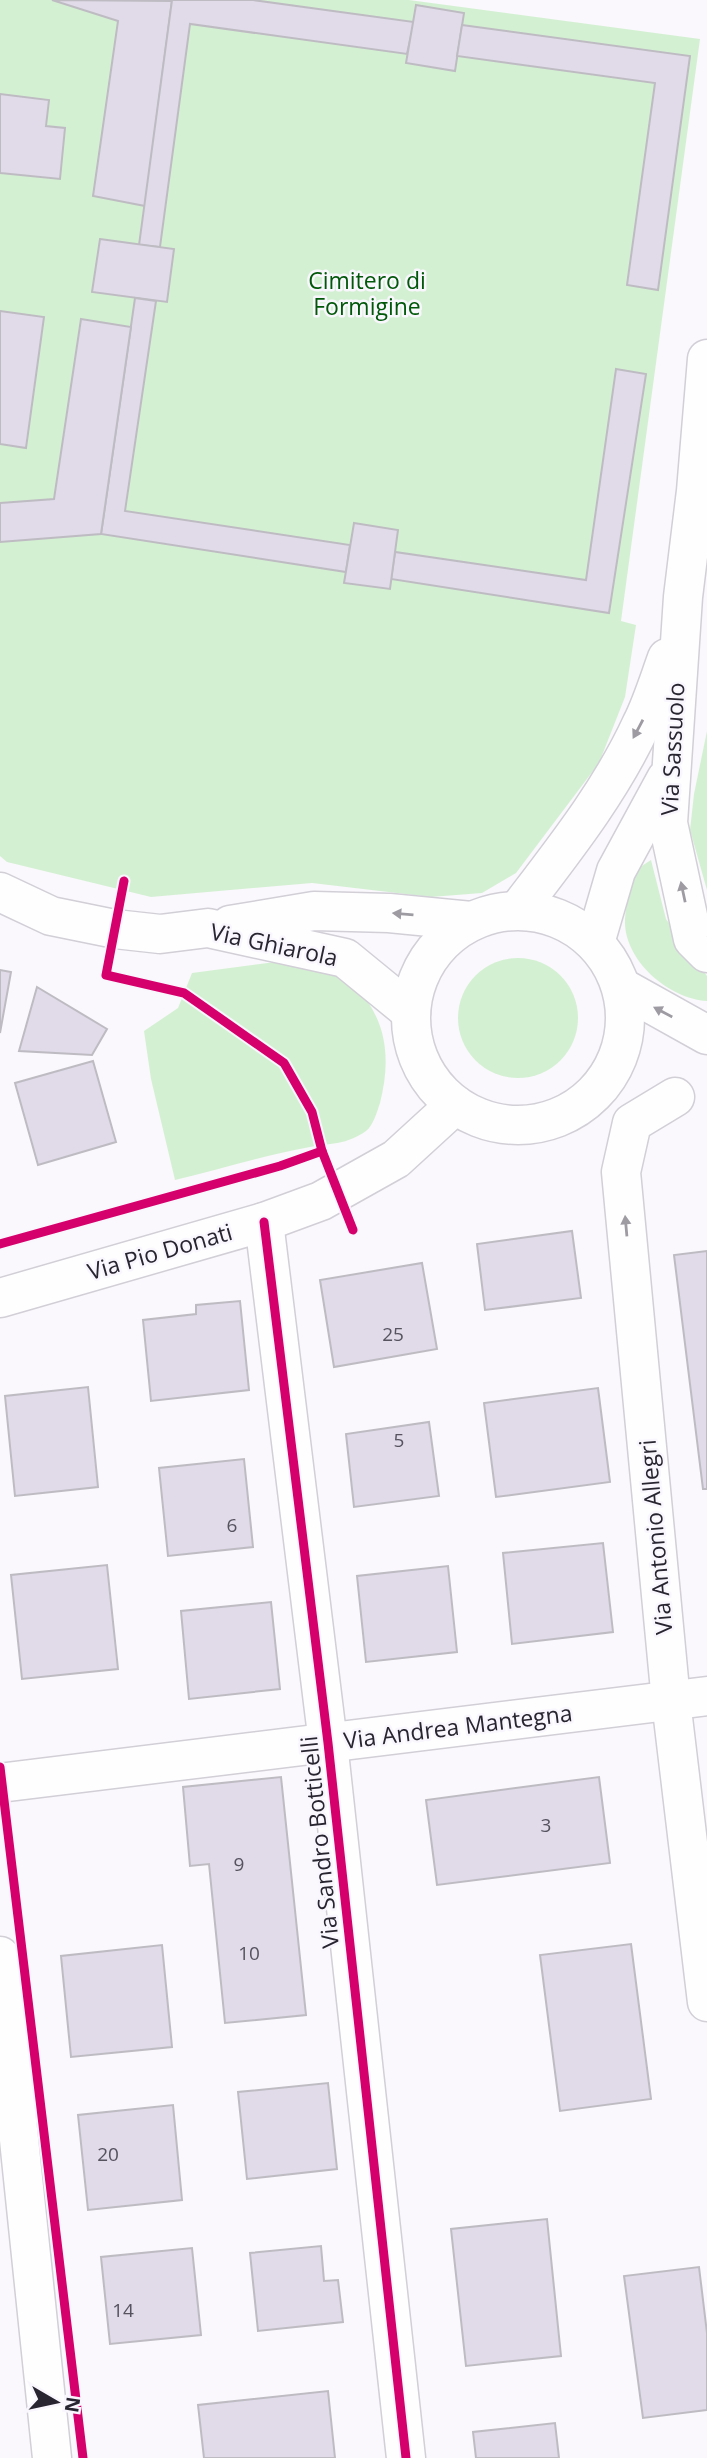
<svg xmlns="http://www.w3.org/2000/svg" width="707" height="2458" font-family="'Open Sans',sans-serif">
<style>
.green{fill:#d4f0d3}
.building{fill:#e0dae9;stroke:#bebcc2;stroke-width:2}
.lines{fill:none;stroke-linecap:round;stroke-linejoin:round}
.minor-casing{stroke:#d2cfd7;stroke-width:41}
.minor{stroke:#fefeff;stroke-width:38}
.cycleway-casing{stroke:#f9f7fd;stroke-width:13}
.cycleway{stroke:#d6006c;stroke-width:9}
.oneway{fill:#9e9ca2}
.labels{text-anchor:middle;stroke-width:5;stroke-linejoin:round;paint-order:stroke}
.number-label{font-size:19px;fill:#56525e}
.park-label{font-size:23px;fill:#015809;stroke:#f9f7fd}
.street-label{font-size:23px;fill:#282430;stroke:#f9f7fd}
</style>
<rect width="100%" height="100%" fill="#faf8fc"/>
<g class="green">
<path d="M0 0H409L700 39 621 621 636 625 625 697 599 763 516 873 482 893 431 897 312 883 151 897 7 862 0 856Z"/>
<path d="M707 731V890L690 830 694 794Z"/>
<path d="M651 860 666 919 707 976V1001C669 999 623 960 625 919 626 903 631 887 634 871Z"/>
<circle cx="518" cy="1018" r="60"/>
<path d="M283 961C304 965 336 969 353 985 388 1018 391 1060 380 1103 377 1112 373 1126 366 1131 346 1145 332 1143 310 1147 265 1155 220 1169 175 1180L151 1079 144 1031 178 1008 192 973Z"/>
</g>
<g class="building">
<path d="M52 0 172 1 145 206 93 196 118 21Z"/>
<path d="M253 0 414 22 407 54 190 24 160 247 139 245 172 0Z"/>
<path d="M416 5 464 13 455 71 406 63Z"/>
<path d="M462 25 690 56 658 290 627 285 655 83 457 56Z"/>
<path d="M0 94 49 100 46 126 65 128 60 179 0 173Z"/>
<path d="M100 239 174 249 167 302 92 292Z"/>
<path d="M135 298 156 301 125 511 350 545 346 572 101 534Z"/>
<path d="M0 311 44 317 26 448 0 444Z"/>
<path d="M81 319 131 327 101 534 0 542V503L54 499Z"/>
<path d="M616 369 646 374 609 613 391 579 395 552 586 580Z"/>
<path d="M354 523 398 530 390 589 344 583Z"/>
<path d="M0 970 11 972 0 1033Z"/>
<path d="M37 987 107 1029 92 1055 19 1051Z"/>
<path d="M93 1061 116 1142 38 1165 15 1083Z"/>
<path d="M572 1231 581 1298 485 1310 477 1244Z"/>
<path d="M707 1251V1489H703L674 1255Z"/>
<path d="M422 1263 437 1349 334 1367 320 1280Z"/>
<path d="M240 1301 249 1390 151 1401 143 1320 196 1314V1305Z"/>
<path d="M88 1387 98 1487 15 1496 5 1396Z"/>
<path d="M598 1388 610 1482 496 1497 484 1403Z"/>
<path d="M429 1422 439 1496 354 1507 346 1434Z"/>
<path d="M244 1459 253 1547 168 1556 159 1468Z"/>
<path d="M603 1543 613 1632 512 1644 503 1553Z"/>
<path d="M107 1565 118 1669 22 1679 11 1575Z"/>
<path d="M448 1566 457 1652 366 1662 357 1576Z"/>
<path d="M271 1602 280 1689 189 1699 181 1611Z"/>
<path d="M281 1777 306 2015 225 2023 209 1864 190 1866 183 1787Z"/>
<path d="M599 1777 610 1863 437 1885 426 1800Z"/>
<path d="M631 1944 651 2099 560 2111 540 1955Z"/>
<path d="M162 1945 172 2047 71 2057 61 1956Z"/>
<path d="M328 2083 337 2169 247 2179 238 2092Z"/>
<path d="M173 2105 182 2200 88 2210 78 2115Z"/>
<path d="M547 2219 561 2356 466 2366 451 2229Z"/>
<path d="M321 2246 324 2281 338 2280 343 2322 258 2331 250 2253Z"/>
<path d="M192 2248 201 2335 110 2344 101 2257Z"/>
<path d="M699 2267 707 2333V2410L643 2418 624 2276Z"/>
<path d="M328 2391 335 2458H204L198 2405Z"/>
<path d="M555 2423 559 2458H476L473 2432Z"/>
</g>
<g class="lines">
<g class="minor-casing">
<g id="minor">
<path d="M707 359 696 491 683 597 668 823 693 939 707 953"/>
<path d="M0 892 51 916 115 929 160 934 208 928 345 958 411 1012"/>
<path d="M518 910C563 851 611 791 642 723 652 703 659 680 667 658"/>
<circle cx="518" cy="1018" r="107"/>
<path d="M230 925 314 911 389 913 471 921"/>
<path d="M595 943 616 871 666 779"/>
<path d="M621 987 707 1035"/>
<path d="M675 1097 632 1123 621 1172 671 1701 707 2002"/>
<path d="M264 1222 328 1743 406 2458"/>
<path d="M0 1298 264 1222 321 1201 396 1159 455 1105"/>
<path d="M0 1783 707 1696"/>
<path d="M0 1956 52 2458"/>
</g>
</g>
<use href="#minor" class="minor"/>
<g class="cycleway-casing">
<g id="cycleway">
<path d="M124 881 106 975 184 993 284 1063 312 1112 322 1151 353 1230"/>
<path d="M264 1222 328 1743 406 2458"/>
<path d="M0 1244 280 1166 322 1151"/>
<path d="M0 1767 83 2458"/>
</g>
</g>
<use href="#cycleway" class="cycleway"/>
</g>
<defs><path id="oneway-solid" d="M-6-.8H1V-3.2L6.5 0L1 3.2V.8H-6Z" transform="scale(1.75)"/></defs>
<g class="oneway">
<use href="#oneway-solid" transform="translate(638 729) rotate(118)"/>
<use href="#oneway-solid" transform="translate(683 892) rotate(-102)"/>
<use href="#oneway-solid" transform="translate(403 914) rotate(-175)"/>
<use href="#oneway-solid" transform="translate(663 1012) rotate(-152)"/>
<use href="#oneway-solid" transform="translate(626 1226) rotate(-95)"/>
</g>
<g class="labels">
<g class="number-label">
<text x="393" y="1341">25</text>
<text x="399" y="1447">5</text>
<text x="232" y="1532">6</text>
<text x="546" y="1832">3</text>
<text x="239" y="1871">9</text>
<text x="249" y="1960">10</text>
<text x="108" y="2161">20</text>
<text x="123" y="2317">14</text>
</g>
<g class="park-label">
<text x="367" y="289">Cimitero di<tspan x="367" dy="26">Formigine</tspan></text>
</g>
<g class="street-label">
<text transform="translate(673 749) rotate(-87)" y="8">Via Sassuolo</text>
<text transform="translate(274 945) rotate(12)" y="8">Via Ghiarola</text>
<text transform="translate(160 1252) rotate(-16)" y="8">Via Pio Donati</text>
<text transform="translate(656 1537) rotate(-95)" y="8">Via Antonio Allegri</text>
<text transform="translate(458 1727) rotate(-7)" y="8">Via Andrea Mantegna</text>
<text transform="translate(320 1842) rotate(-96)" y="8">Via Sandro Botticelli</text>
</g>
</g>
<g transform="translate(56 2402) rotate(99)" stroke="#f9f7fd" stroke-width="5" paint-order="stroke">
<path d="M0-5L12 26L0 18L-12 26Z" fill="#282430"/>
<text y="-10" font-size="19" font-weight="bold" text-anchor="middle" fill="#282430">N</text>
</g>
</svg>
